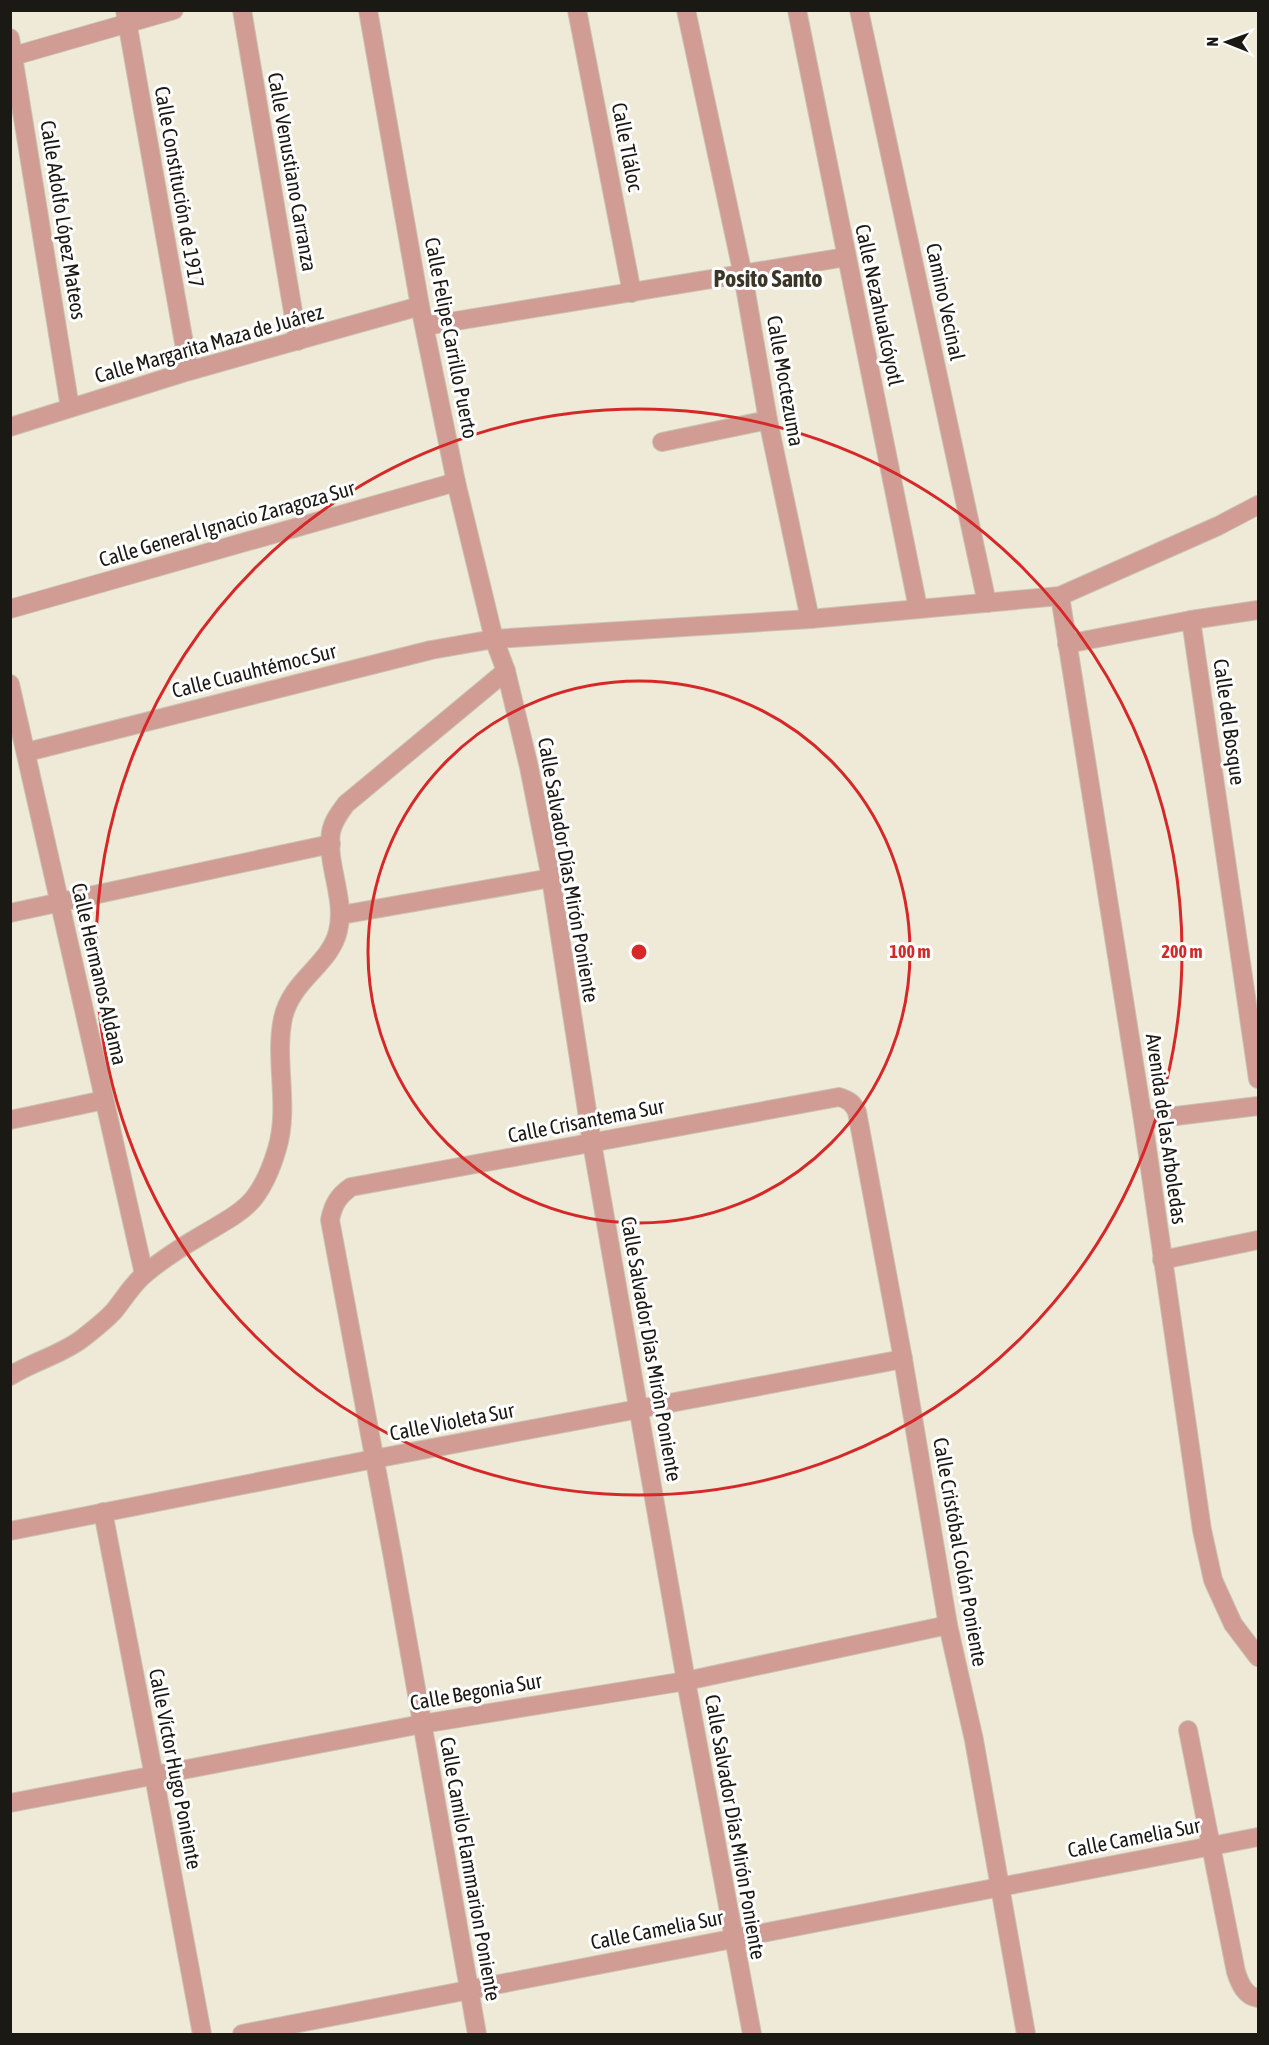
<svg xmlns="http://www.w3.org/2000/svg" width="1269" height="2045" font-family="'Asap Condensed',sans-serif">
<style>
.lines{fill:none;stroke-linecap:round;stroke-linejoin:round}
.minor-casing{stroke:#c9c4b4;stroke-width:20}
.minor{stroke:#d09c93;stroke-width:18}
.ring{fill:none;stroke:#d62828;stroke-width:3}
.labels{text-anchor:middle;stroke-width:6;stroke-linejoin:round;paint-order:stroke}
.street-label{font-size:21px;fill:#1b1913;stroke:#fff}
.quarter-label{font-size:24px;font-weight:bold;fill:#3b3628;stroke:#fff}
.centre{fill:#d62828;stroke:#fff;stroke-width:3}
.ring-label{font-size:18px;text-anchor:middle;font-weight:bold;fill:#d62828;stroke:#fff;stroke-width:6;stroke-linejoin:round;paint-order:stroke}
</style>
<rect width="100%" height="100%" fill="#efead7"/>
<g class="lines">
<g class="minor-casing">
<g id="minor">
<path d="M125 10 189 371"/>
<path d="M242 10 298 341"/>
<path d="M368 10 420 306 456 482 494 639 506 671 529 767 551 878 592 1143 686 1681 752 2034"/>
<path d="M577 10 632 293"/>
<path d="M686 10 743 275 768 420 810 619"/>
<path d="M797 10 918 608"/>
<path d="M859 10 987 603"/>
<path d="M10 38 70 408"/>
<path d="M10 57 174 10"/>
<path d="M425 326 846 257"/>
<path d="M10 427 189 371 420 306"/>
<path d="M662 442 768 420"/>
<path d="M1060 596 1143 1120 1202 1530 1213 1580 1233 1624 1258 1657"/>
<path d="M10 609 456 482"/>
<path d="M1191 620 1258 1079"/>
<path d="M1067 644 1191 620 1258 610"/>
<path d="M10 684 144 1274"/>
<path d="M27 752 431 650 494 639 810 619 1060 596 1218 526 1258 505"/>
<path d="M10 913 331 844"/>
<path d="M341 915 551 878"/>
<path d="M10 1120 104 1100"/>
<path d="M1143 1120 1258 1106"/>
<path d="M1162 1260 1258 1240"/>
<path d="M10 1376C34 1361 61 1355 83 1338 93 1330 105 1321 114 1311 124 1299 133 1283 146 1273 163 1259 183 1246 202 1235 220 1224 241 1214 254 1198 265 1184 272 1166 277 1149 290 1106 274 1061 283 1018 292 979 330 965 338 931 346 898 326 865 331 832 333 821 340 812 346 804L506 671"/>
<path d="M103 1512 154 1776 202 2034"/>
<path d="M10 1531 374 1459 903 1359"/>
<path d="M1188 1730 1236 1972C1240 1984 1245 1996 1258 1998"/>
<path d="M10 1803 422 1724 686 1681 948 1625"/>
<path d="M242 2034 1258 1837"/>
<path d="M477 2034 393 1558 330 1220C333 1205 338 1196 351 1187L839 1097C849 1100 853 1103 857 1112L903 1359 948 1625 974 1740 1026 2034"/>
</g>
</g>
<use href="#minor" class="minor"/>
</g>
<g class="ring">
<circle cx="639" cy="952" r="271"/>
<circle cx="639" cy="952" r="543"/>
</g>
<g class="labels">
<g class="street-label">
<text transform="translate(627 147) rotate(79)" y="7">Calle Tláloc</text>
<text transform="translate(292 172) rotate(80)" y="7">Calle Venustiano Carranza</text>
<text transform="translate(179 187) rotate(80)" y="7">Calle Constitución de 1917</text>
<text transform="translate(63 220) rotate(81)" y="7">Calle Adolfo López Mateos</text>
<text transform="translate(945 302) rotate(78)" y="7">Camino Vecinal</text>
<text transform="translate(879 305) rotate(78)" y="7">Calle Nezahualcóyotl</text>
<text transform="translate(451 338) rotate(79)" y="7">Calle Felipe Carrillo Puerto</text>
<text transform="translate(209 344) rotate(-16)" y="7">Calle Margarita Maza de Juárez</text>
<text transform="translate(785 381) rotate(80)" y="7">Calle Moctezuma</text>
<text transform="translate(227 524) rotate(-16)" y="7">Calle General Ignacio Zaragoza Sur</text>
<text transform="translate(254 671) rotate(-14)" y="7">Calle Cuauhtémoc Sur</text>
<text transform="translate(1229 722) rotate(82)" y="7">Calle del Bosque</text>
<text transform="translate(568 870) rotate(80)" y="7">Calle Salvador Días Mirón Poniente</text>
<text transform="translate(99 974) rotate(77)" y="7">Calle Hermanos Aldama</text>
<text transform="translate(586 1121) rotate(-11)" y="7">Calle Crisantema Sur</text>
<text transform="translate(1166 1129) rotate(82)" y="7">Avenida de las Arboledas</text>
<text transform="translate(651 1349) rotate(80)" y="7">Calle Salvador Días Mirón Poniente</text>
<text transform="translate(452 1422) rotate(-11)" y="7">Calle Violeta Sur</text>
<text transform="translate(960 1552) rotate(80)" y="7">Calle Cristóbal Colón Poniente</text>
<text transform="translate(476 1692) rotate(-10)" y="7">Calle Begonia Sur</text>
<text transform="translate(175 1769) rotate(79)" y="7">Calle Víctor Hugo Poniente</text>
<text transform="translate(735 1827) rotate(80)" y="7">Calle Salvador Días Mirón Poniente</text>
<text transform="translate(1134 1838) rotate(-11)" y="7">Calle Camelia Sur</text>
<text transform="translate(470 1869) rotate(80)" y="7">Calle Camilo Flammarion Poniente</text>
<text transform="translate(657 1930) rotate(-11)" y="7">Calle Camelia Sur</text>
</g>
<g class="quarter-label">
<text x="768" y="287">Posito Santo</text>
</g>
</g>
<circle cx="639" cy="952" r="9" class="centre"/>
<g class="ring-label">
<text x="910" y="958">100 m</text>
<text x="1182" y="958">200 m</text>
</g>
<rect width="1269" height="2045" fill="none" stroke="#1b1913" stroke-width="24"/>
<g transform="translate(1227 42) rotate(271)" stroke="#ffffff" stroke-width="4.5" paint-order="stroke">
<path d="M0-4.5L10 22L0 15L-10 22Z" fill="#1b1913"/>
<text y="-9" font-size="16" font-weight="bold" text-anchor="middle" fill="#1b1913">N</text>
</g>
</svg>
